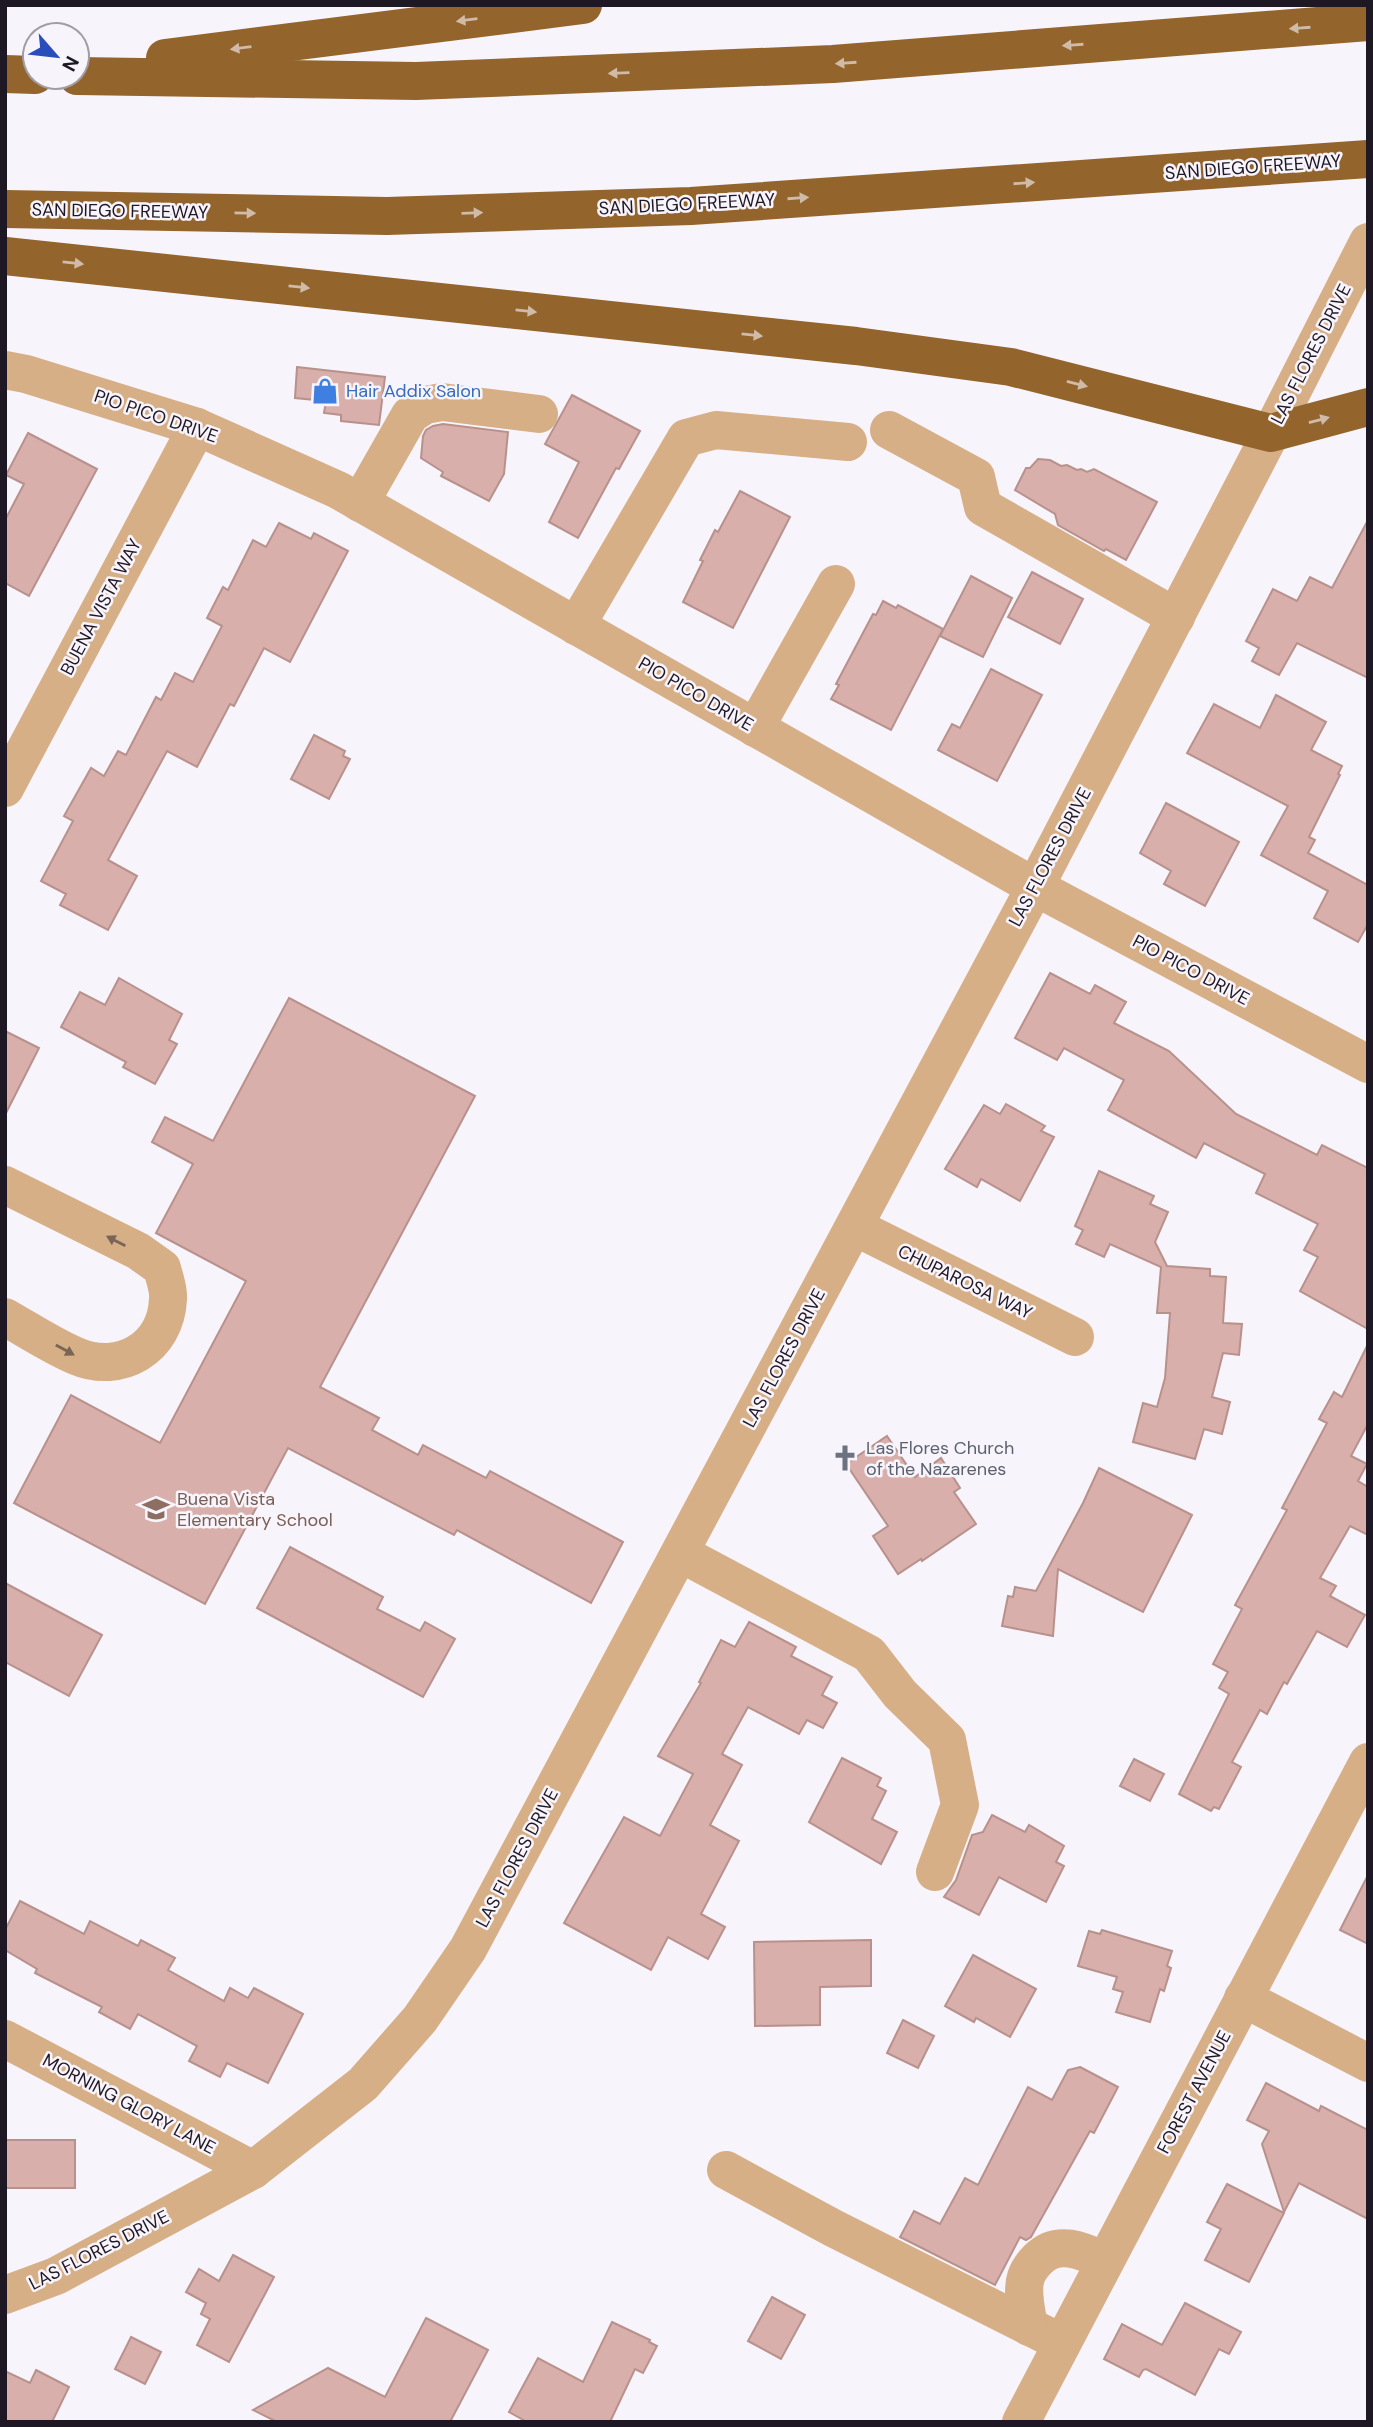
<svg xmlns="http://www.w3.org/2000/svg" width="1373" height="2427" font-family="'DM Sans',sans-serif">
<style>
.building{fill:#d8afaa;stroke:#b8918c;stroke-width:2}
.lines{fill:none;stroke-linecap:round;stroke-linejoin:round}
.minor{stroke:#d6af87;stroke-width:38}
.highway{stroke:#93642c;stroke-width:38}
.oneway{fill:#d0baa8}
.oneway2{fill:#7a6456}
.labels{text-anchor:middle;stroke-width:5;stroke-linejoin:round;paint-order:stroke}
.street-label{font-size:18px;fill:#1e1824;stroke:#f8f4fb}
.shop-label{font-size:18px;fill:#366cbe;stroke:#f8f4fb;text-anchor:start}
.worship-label{font-size:18px;fill:#5b616d;stroke:#f8f4fb;text-anchor:start}
.education-label{font-size:18px;fill:#785e54;stroke:#f8f4fb;text-anchor:start}
</style>
<rect width="100%" height="100%" fill="#f8f4fb"/>
<g class="building">
<path d="M297 367 385 377 379 425 341 421V415L324 413 326 401 295 398Z"/>
<path d="M572 395 640 431 619 469 616 468 578 538 549 522 579 462 545 444Z"/>
<path d="M443 424 508 432 504 474 489 501 441 476 443 472 421 458 423 436 426 430 433 426Z"/>
<path d="M28 433 97 469 29 596 5 583V520L24 484 6 475Z"/>
<path d="M1038 459 1050 460 1061 466 1067 465 1077 470 1081 469 1087 472 1094 469 1157 502 1126 560 1106 549 1104 551 1058 525 1055 514 1015 490 1026 468H1030Z"/>
<path d="M740 491 790 517 733 628 683 602 703 561 700 560 715 530 718 532Z"/>
<path d="M1368 520V678L1297 643 1279 675 1252 661 1259 648 1246 641 1273 589 1297 601 1310 577 1332 588Z"/>
<path d="M279 523 311 539 314 533 348 551 290 662 264 648 234 706 230 704 197 767 167 751 108 860 137 876 108 930 60 905 66 894 41 881 73 821 64 816 91 768 104 776 118 751 126 755 156 697 161 700 175 673 193 682 222 626 207 618 223 587 228 590 253 540 266 547Z"/>
<path d="M1032 572 1083 599 1060 644 1008 617Z"/>
<path d="M971 576 1012 598 983 657 940 636Z"/>
<path d="M883 601 896 608 898 605 943 629 891 730 831 699 839 685 836 684 873 614 876 615Z"/>
<path d="M991 669 1042 695 997 781 938 750 952 724 960 728Z"/>
<path d="M1276 695 1326 722 1311 750 1342 766 1338 774 1340 775 1309 837 1315 840 1308 853 1368 885V924L1358 942 1314 918 1328 891 1261 855 1288 806 1187 753 1214 704 1260 728Z"/>
<path d="M314 735 345 751 343 756 350 759 329 799 291 779Z"/>
<path d="M1166 803 1239 842 1205 906 1164 884 1171 871 1140 853Z"/>
<path d="M1050 973 1090 994 1095 985 1126 1002 1114 1023 1169 1051 1236 1114 1317 1155 1322 1145 1368 1168V1329L1300 1291 1318 1257 1304 1250 1318 1224 1256 1193 1265 1174 1204 1143 1196 1158 1108 1110 1124 1080 1064 1048 1057 1060 1015 1038Z"/>
<path d="M119 978 182 1014 169 1040 177 1044 155 1084 123 1067 126 1062 61 1027 80 992 105 1005Z"/>
<path d="M289 998 475 1096 320 1387 379 1418 372 1430 418 1455 423 1445 486 1478 490 1471 623 1542 591 1603 457 1530 454 1535 288 1448 205 1604 14 1503 71 1395 160 1443 246 1281 156 1233 193 1164 152 1142 165 1117 213 1141Z"/>
<path d="M5 1031 39 1048 5 1115Z"/>
<path d="M1006 1104 1045 1126 1041 1131 1054 1137 1020 1201 981 1179 977 1187 945 1169 984 1105 1000 1114Z"/>
<path d="M1099 1171 1154 1196 1150 1204 1168 1212 1155 1242 1167 1266 1210 1269V1276L1226 1277 1223 1323 1242 1324 1239 1355 1223 1353 1212 1397 1230 1402 1222 1434 1204 1429 1195 1459 1133 1442 1143 1403 1157 1407 1165 1378 1170 1313H1157L1161 1267 1110 1244 1104 1257 1076 1244 1083 1230 1075 1226Z"/>
<path d="M1368 1344V1424L1351 1456 1367 1464 1358 1481 1368 1487V1535L1350 1526 1320 1578 1336 1586 1330 1596 1365 1615 1347 1647 1317 1631 1287 1684 1284 1682 1267 1714 1260 1710 1232 1762 1241 1767 1219 1809 1214 1807 1211 1811 1179 1794 1229 1694 1219 1688 1228 1672 1213 1664 1242 1609 1235 1605 1287 1510 1282 1508 1327 1423 1319 1419 1334 1392 1342 1397Z"/>
<path d="M887 1436 915 1477 941 1458 960 1488 954 1492 976 1524 922 1561 921 1559 898 1574 873 1536 888 1526 846 1464Z"/>
<path d="M1099 1468 1192 1515 1143 1612 1058 1569 1053 1636 1002 1626 1008 1596 1013 1597 1015 1587 1036 1591 1083 1503Z"/>
<path d="M290 1547 383 1597 377 1609 420 1631 425 1622 455 1639 423 1697 257 1608Z"/>
<path d="M5 1583 102 1635 69 1696 5 1662Z"/>
<path d="M749 1622 796 1647 791 1656 832 1677 822 1695 837 1703 823 1728 807 1720 799 1734 748 1707 722 1754 742 1765 710 1825 739 1841 701 1914 725 1927 708 1959 668 1937 651 1970 564 1923 624 1817 660 1836 693 1774 658 1756 701 1683 699 1682 721 1640 735 1647Z"/>
<path d="M842 1758 881 1778 877 1786 886 1791 872 1819 897 1832 881 1864 809 1822Z"/>
<path d="M1134 1759 1164 1774 1150 1801 1120 1786Z"/>
<path d="M992 1815 1025 1832 1029 1825 1064 1846 1056 1862 1064 1866 1046 1902 999 1877 979 1915 944 1897 956 1880 972 1835 983 1832Z"/>
<path d="M1368 1875V1944L1340 1930Z"/>
<path d="M20 1901 84 1934 90 1921 138 1946 141 1940 175 1958 168 1970 224 2001 230 1988 248 1998 254 1988 303 2014 268 2083 227 2063 220 2077 189 2061 197 2046 138 2014 130 2029 99 2012 102 2007 35 1973 37 1969 5 1950V1930Z"/>
<path d="M1102 1930 1172 1951 1167 1966 1171 1968 1164 1991 1160 1989 1150 2022 1116 2012 1123 1992 1113 1989 1117 1977 1078 1966 1089 1931 1100 1934Z"/>
<path d="M871 1940V1986L820 1987V2025L755 2026 754 1942Z"/>
<path d="M973 1955 1036 1989 1010 2037 976 2018 974 2022 945 2006Z"/>
<path d="M903 2020 934 2036 918 2068 887 2053Z"/>
<path d="M1080 2067 1118 2087 1094 2133 1090 2131 1031 2237 1026 2240 1020 2237 995 2285 900 2237 914 2211 940 2224 965 2178 978 2185 1028 2087 1052 2100 1068 2070Z"/>
<path d="M1266 2083 1319 2111 1321 2106 1368 2130V2219L1299 2183 1284 2212 1262 2144 1269 2131 1247 2120Z"/>
<rect x="5" y="2140" width="70" height="48"/>
<path d="M1227 2184 1284 2213 1249 2282 1205 2260 1221 2229 1207 2222Z"/>
<path d="M233 2255 274 2277 229 2362 197 2345 210 2319 201 2314 206 2303 186 2292 199 2269 219 2281Z"/>
<path d="M772 2297 805 2315 781 2359 748 2341Z"/>
<path d="M1185 2303 1241 2332 1229 2354 1219 2349 1195 2395 1146 2369 1143 2370 1139 2377 1104 2359 1122 2324 1162 2345Z"/>
<path d="M426 2318 488 2350 450 2422H277L253 2410 328 2368 385 2397Z"/>
<path d="M612 2322 650 2340 649 2342 657 2346 643 2373 635 2369 610 2422H527L509 2412 538 2358 583 2382Z"/>
<path d="M131 2337 161 2352 145 2384 115 2369Z"/>
<path d="M36 2370 69 2387 52 2422H5V2371L30 2383Z"/>
</g>
<g class="lines">
<g class="minor">
<path d="M5 370 26 374 197 427 338 490 1035 887 1368 1064"/>
<path d="M889 430 976 477 983 507 1176 617"/>
<path d="M360 503 410 415 425 405 442 402 539 414"/>
<path d="M576 626 686 438 716 430 848 442"/>
<path d="M755 728 836 584"/>
<path d="M5 788 197 427"/>
<path d="M5 1185 138 1251 162 1268C164 1277 169 1289 168 1299 166 1348 120 1375 76 1356 52 1346 28 1330 5 1317"/>
<path d="M855 1227 1075 1337"/>
<path d="M680 1553 869 1654 900 1694 947 1740 960 1805 935 1872"/>
<path d="M1243 1998 1368 2063"/>
<path d="M5 2039 253 2170"/>
<path d="M726 2170 833 2228 1062 2343"/>
<path d="M5 2295 56 2276 253 2170 363 2084 420 2019 468 1949 1035 887 1271 433 1368 242"/>
<path d="M1029 2327C1027 2312 1021 2292 1026 2277 1028 2271 1034 2263 1038 2259 1058 2239 1083 2251 1105 2261"/>
<path d="M1021 2422 1368 1762"/>
</g>
<g class="highway">
<path d="M165 58 583 5"/>
<path d="M5 74 35 75"/>
<path d="M77 76 416 81 833 64 1368 22"/>
<path d="M5 209 387 216 691 206 1368 159"/>
<path d="M5 256 856 346 1011 367 1271 433 1368 407"/>
</g>
</g>
<defs><path id="oneway-solid" d="M-6-.8H1V-3.2L6.5 0L1 3.2V.8H-6Z" transform="scale(1.75)"/></defs>
<g class="oneway">
<use href="#oneway-solid" transform="translate(467 20) rotate(173)"/>
<use href="#oneway-solid" transform="translate(1300 28) rotate(176)"/>
<use href="#oneway-solid" transform="translate(1073 45) rotate(176)"/>
<use href="#oneway-solid" transform="translate(241 48) rotate(173)"/>
<use href="#oneway-solid" transform="translate(846 63) rotate(176)"/>
<use href="#oneway-solid" transform="translate(619 73) rotate(178)"/>
<use href="#oneway-solid" transform="translate(1024 183) rotate(-4)"/>
<use href="#oneway-solid" transform="translate(798 198) rotate(-4)"/>
<use href="#oneway-solid" transform="translate(245 213) rotate(1)"/>
<use href="#oneway-solid" transform="translate(472 213) rotate(-2)"/>
<use href="#oneway-solid" transform="translate(73 263) rotate(6)"/>
<use href="#oneway-solid" transform="translate(299 287) rotate(6)"/>
<use href="#oneway-solid" transform="translate(526 311) rotate(6)"/>
<use href="#oneway-solid" transform="translate(752 335) rotate(6)"/>
<use href="#oneway-solid" transform="translate(1077 384) rotate(14)"/>
<use href="#oneway-solid" transform="translate(1319 420) rotate(-15)"/>
</g>
<g class="oneway2">
<use href="#oneway-solid" transform="translate(116 1241) rotate(-153)"/>
<use href="#oneway-solid" transform="translate(65 1350) rotate(29)"/>
</g>
<defs>
<g id="shop-bare" transform="scale(2.1)"><path d="M-5-2.5h2.3a2.7 3.5 0 0 1 5.4 0H5L5.5 6h-11ZM-1.5-2.5h3a1.5 2.3 0 0 0-3 0Z" fill="#3f7fe0" stroke="#f8f4fb" stroke-width="2.5" paint-order="stroke"/></g>
<g id="church-bare" transform="scale(2.1)"><path d="M-1.2-6h2.4v3.5h3.3v2.4h-3.3V6h-2.4V-.1h-3.3v-2.4h3.3Z" fill="#6b7280" stroke="#f8f4fb" stroke-width="2.5" paint-order="stroke"/></g>
<g id="school-bare" transform="scale(2.1)"><path d="M0-5L7-2L0 1L-7-2ZM-4 1L0 2.5L4 1V4Q0 6-4 4Z" fill="#8d6e63" stroke="#f8f4fb" stroke-width="2.5" paint-order="stroke"/></g>
</defs>
<g fill-rule="evenodd">
<use href="#shop-bare" x="325" y="391"/>
<use href="#church-bare" x="845" y="1458"/>
<use href="#school-bare" x="156" y="1509"/>
</g>
<g class="labels">
<g class="street-label">
<text transform="translate(1253 167) rotate(-4)" y="6">SAN DIEGO FREEWAY</text>
<text transform="translate(687 204) rotate(-3)" y="6">SAN DIEGO FREEWAY</text>
<text transform="translate(120 211) rotate(1)" y="6">SAN DIEGO FREEWAY</text>
<text transform="translate(1311 354) rotate(-63)" y="6">LAS FLORES DRIVE</text>
<text transform="translate(156 416) rotate(19)" y="6">PIO PICO DRIVE</text>
<text transform="translate(101 607) rotate(-62)" y="6">BUENA VISTA WAY</text>
<text transform="translate(696 694) rotate(30)" y="6">PIO PICO DRIVE</text>
<text transform="translate(1050 857) rotate(-62)" y="6">LAS FLORES DRIVE</text>
<text transform="translate(1191 970) rotate(28)" y="6">PIO PICO DRIVE</text>
<text transform="translate(965 1282) rotate(26)" y="6">CHUPAROSA WAY</text>
<text transform="translate(784 1358) rotate(-62)" y="6">LAS FLORES DRIVE</text>
<text transform="translate(517 1858) rotate(-62)" y="6">LAS FLORES DRIVE</text>
<text transform="translate(1194 2092) rotate(-62)" y="6">FOREST AVENUE</text>
<text transform="translate(129 2104) rotate(28)" y="6">MORNING GLORY LANE</text>
<text transform="translate(99 2250) rotate(-27)" y="6">LAS FLORES DRIVE</text>
</g>
<g class="shop-label">
<text x="346" y="397">Hair Addix Salon</text>
</g>
<g class="worship-label">
<text x="866" y="1454">Las Flores Church<tspan x="866" dy="21">of the Nazarenes</tspan></text>
</g>
<g class="education-label">
<text x="177" y="1505">Buena Vista<tspan x="177" dy="21">Elementary School</tspan></text>
</g>
</g>
<rect width="1373" height="2427" fill="none" stroke="#1e1824" stroke-width="14"/>
<g transform="translate(56 56) rotate(118)"><circle r="33" fill="#f8f4fb" stroke="#a19ca5" stroke-width="2"/>
<path d="M0-5L12 26L0 18L-12 26Z" fill="#2a4dbd"/>
<text y="-10" font-size="19" font-weight="bold" text-anchor="middle" fill="#1e1824">N</text>
</g>
</svg>
